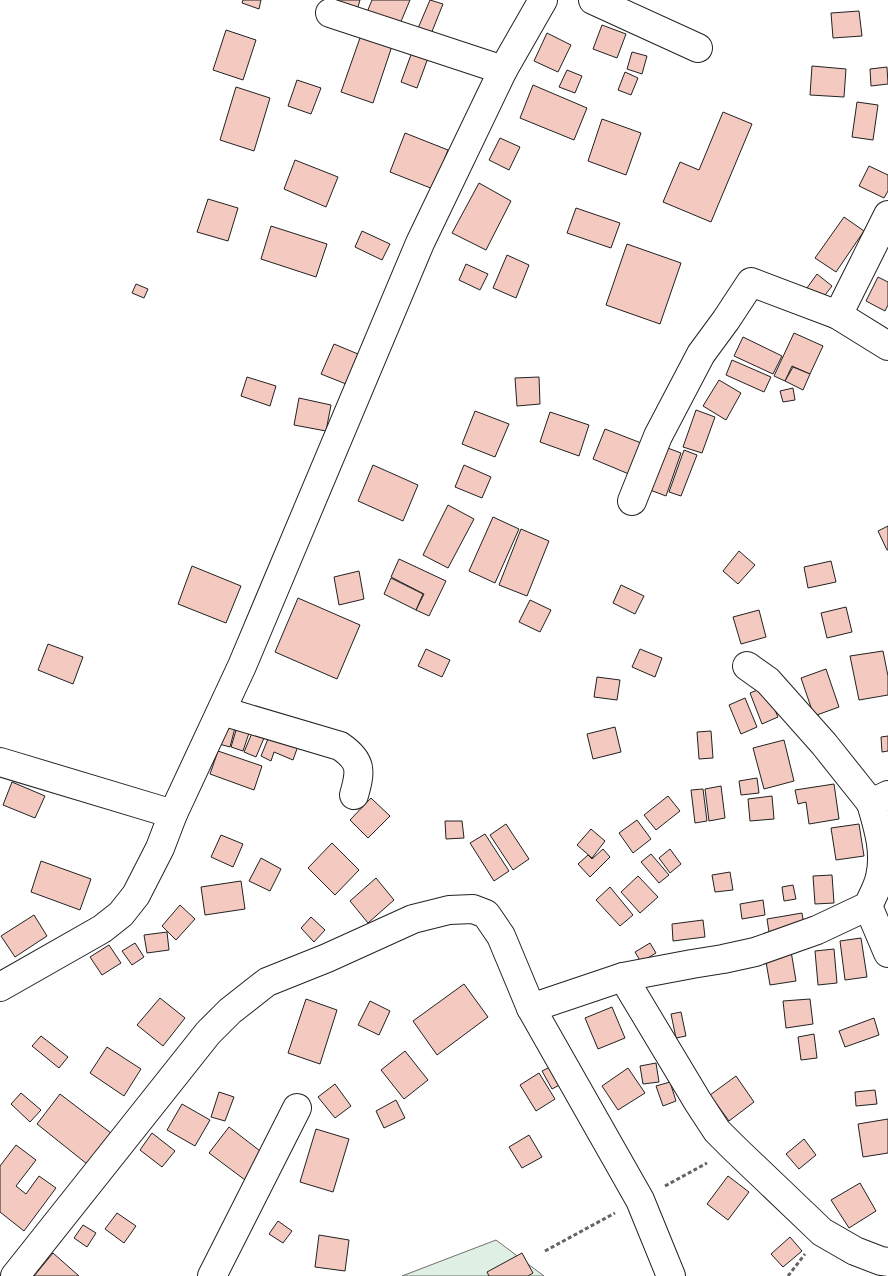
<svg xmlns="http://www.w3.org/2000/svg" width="888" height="1276" font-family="Figtree,sans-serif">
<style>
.green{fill:#e0efe3;stroke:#6f6f6f}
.building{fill:#f3c9c0;stroke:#222}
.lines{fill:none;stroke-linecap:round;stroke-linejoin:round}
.minor-casing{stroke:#222;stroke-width:30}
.path{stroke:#646464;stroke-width:3;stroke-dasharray:4 2.5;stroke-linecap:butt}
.minor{stroke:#fff;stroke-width:28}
</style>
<rect width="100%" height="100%" fill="#fff"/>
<path class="green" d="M496 1240 544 1276H402Z"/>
<g class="building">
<path d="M243 0H261L259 9 242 3Z"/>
<path d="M336 0H360L356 14 333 8Z"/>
<path d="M372 0H410L397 31 365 17Z"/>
<path d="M430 0 443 4 429 39 416 33Z"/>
<path d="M859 11 862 36 833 38 831 13Z"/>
<path d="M602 25 626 34 617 58 593 49Z"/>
<path d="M226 30 256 40 243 80 213 70Z"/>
<path d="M547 33 571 45 558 72 534 61Z"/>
<path d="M361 35 392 46 373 103 341 92Z"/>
<path d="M412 52 428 58 417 88 401 82Z"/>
<path d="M632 52 647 56 642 74 627 69Z"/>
<path d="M812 66 846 69 844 97 810 95Z"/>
<path d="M887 67 888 84 871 86 870 69Z"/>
<path d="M567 70 582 76 575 93 559 87Z"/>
<path d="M625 72 638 78 631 95 618 90Z"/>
<path d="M297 80 321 88 311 114 288 106Z"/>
<path d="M533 85 587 108 574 140 520 118Z"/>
<path d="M236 87 270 98 254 151 220 140Z"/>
<path d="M857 102 878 105 873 140 852 137Z"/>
<path d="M723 112 752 124 711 222 663 202 680 162 699 170Z"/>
<path d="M602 119 641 133 626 175 588 161Z"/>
<path d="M405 133 448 150 433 189 390 172Z"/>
<path d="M500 138 520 147 509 170 489 160Z"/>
<path d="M295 160 338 177 326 207 284 189Z"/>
<path d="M869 166 888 175V191L884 198 859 186Z"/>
<path d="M479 183 511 201 486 250 452 233Z"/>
<path d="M208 199 238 208 228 241 197 232Z"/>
<path d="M576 208 620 223 611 248 567 233Z"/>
<path d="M844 217 864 231 836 272 815 258Z"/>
<path d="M271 226 327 244 316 277 261 259Z"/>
<path d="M362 231 390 244 382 260 355 247Z"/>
<path d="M627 244 681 263 660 324 606 305Z"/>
<path d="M507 255 529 265 516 298 493 288Z"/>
<path d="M466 264 488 274 480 290 459 280Z"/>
<path d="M817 274 832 286 822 299 807 288Z"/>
<path d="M878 277 888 282V305L885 311 866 301Z"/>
<path d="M136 284 148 289 144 298 132 293Z"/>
<path d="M794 333 823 346 810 374 792 366 785 381 774 376Z"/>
<path d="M743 337 782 356 773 374 734 356Z"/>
<path d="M334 344 358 354 346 384 321 374Z"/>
<path d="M732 360 771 377 764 392 726 375Z"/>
<path d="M793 367 810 374 803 390 785 381Z"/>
<path d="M247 377 276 386 270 406 241 396Z"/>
<path d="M539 377 540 404 517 406 515 378Z"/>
<path d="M719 380 741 393 726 420 703 406Z"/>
<path d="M793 388 795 400 783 402 780 391Z"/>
<path d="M299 398 331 405 326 431 294 425Z"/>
<path d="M696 410 715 417 702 453 683 447Z"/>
<path d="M475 411 509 424 495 457 462 444Z"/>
<path d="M550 412 589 425 579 456 540 442Z"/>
<path d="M605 429 649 446 636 477 593 459Z"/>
<path d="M665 447 681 453 666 496 650 490Z"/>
<path d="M684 450 697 455 681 496 669 492Z"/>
<path d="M373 465 418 485 403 521 358 501Z"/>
<path d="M464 465 491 477 482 498 455 487Z"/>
<path d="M448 505 474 519 448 568 423 555Z"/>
<path d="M493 517 519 529 495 583 469 571Z"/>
<path d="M888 526V550H887L878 531Z"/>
<path d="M521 529 549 541 527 596 499 585Z"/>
<path d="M739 551 755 565 738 584 723 571Z"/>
<path d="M399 559 446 581 429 616 416 610 424 594 391 577Z"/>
<path d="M831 561 836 582 808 588 804 567Z"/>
<path d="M192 566 241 586 226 623 178 604Z"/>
<path d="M359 571 364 599 339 605 334 577Z"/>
<path d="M391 578 423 594 416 610 384 594Z"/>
<path d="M621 585 644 596 635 614 613 603Z"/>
<path d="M298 598 360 625 337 679 275 652Z"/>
<path d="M530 600 551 610 540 632 519 622Z"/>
<path d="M846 607 852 632 827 638 821 613Z"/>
<path d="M759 610 766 637 741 644 733 617Z"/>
<path d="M48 644 83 657 73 684 38 670Z"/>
<path d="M426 649 450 660 442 677 418 666Z"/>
<path d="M640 649 662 658 655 677 632 667Z"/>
<path d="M883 651 888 676V695L859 700 850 656Z"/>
<path d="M826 669 839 707 814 716 801 678Z"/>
<path d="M597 677 620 680 617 700 594 697Z"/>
<path d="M765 687 778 717 762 724 750 693Z"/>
<path d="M745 698 757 727 741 734 729 705Z"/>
<path d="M225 721 236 724 230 747 219 744Z"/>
<path d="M237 727 250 730 243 751 231 747Z"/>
<path d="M615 727 621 752 593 759 587 734Z"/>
<path d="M711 731 713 758 699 759 697 732Z"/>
<path d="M252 733 264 738 256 757 244 752Z"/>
<path d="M270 734 298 746 293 760 274 752 271 761 261 756Z"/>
<path d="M888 736V751L882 752 881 737Z"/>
<path d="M784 740 794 781 764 789 753 748Z"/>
<path d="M218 751 262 766 254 790 210 774Z"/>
<path d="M757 778 759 793 741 795 739 781Z"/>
<path d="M12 782 45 796 35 818 3 805Z"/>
<path d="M834 784 839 819 809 824 806 802 798 804 795 790Z"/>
<path d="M721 786 725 818 709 821 705 789Z"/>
<path d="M703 789 707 821 695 823 691 790Z"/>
<path d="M668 796 680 811 656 830 644 815Z"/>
<path d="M772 796 774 819 750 821 748 799Z"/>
<path d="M371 798 390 816 368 838 350 820Z"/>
<path d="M637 820 651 839 633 853 619 833Z"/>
<path d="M445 821H462L464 838 446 839Z"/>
<path d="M506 824 529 859 513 870 490 835Z"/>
<path d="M859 824 864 856 836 860 831 828Z"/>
<path d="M591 829 605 841 592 858 577 845Z"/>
<path d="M485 834 509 871 494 881 470 843Z"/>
<path d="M221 835 243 844 233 867 211 857Z"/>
<path d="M332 843 359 870 335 895 308 868Z"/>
<path d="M603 849 610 857 590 877 578 864 588 855 592 859Z"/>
<path d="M670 849 681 864 670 873 659 858Z"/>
<path d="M651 854 669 875 659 883 641 862Z"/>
<path d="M261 858 281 869 270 891 249 881Z"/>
<path d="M41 861 91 879 80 910 31 892Z"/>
<path d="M730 872 733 890 715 892 712 875Z"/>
<path d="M832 875 834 903 815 904 813 876Z"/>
<path d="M638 876 658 897 640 913 621 892Z"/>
<path d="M376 878 394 900 368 923 350 901Z"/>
<path d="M241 881 245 909 205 915 201 887Z"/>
<path d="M793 885 796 899 784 901 782 887Z"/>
<path d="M610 887 633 915 620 926 596 900Z"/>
<path d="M763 900 765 915 742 919 740 904Z"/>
<path d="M180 905 195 919 176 940 162 926Z"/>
<path d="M802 913 804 926 769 932 767 919Z"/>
<path d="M34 915 47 936 15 957 1 936Z"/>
<path d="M311 917 325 930 314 942 301 928Z"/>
<path d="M703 920 705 937 673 941 672 924Z"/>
<path d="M167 932 169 950 147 953 144 935Z"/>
<path d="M861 938 867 977 845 980 840 941Z"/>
<path d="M135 943 144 957 132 965 122 951Z"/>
<path d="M650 943 656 953 641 962 635 952Z"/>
<path d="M109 945 121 963 102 975 90 957Z"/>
<path d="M834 949 837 983 818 985 815 951Z"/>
<path d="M791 951 796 981 770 985 765 956Z"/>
<path d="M464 984 488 1017 437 1055 413 1021Z"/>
<path d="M160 998 185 1018 163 1046 137 1025Z"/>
<path d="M306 999 337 1010 320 1064 288 1053Z"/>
<path d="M810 999 813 1024 786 1028 783 1001Z"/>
<path d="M370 1001 390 1011 379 1035 358 1025Z"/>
<path d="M612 1007 625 1038 598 1049 585 1018Z"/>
<path d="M681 1012 686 1036 676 1038 671 1014Z"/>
<path d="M874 1018 879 1035 845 1047 839 1031Z"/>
<path d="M814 1034 817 1058 801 1060 798 1037Z"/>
<path d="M41 1036 68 1057 59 1068 32 1046Z"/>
<path d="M107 1047 141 1069 124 1096 90 1073Z"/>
<path d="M405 1051 428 1080 404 1099 381 1070Z"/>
<path d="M656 1063 659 1082 643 1084 640 1066Z"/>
<path d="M554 1065 563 1083 552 1089 542 1071Z"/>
<path d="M628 1068 645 1093 618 1110 602 1086Z"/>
<path d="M539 1073 555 1099 536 1111 520 1085Z"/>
<path d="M736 1076 754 1102 729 1121 710 1095Z"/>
<path d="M670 1082 676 1101 663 1106 656 1086Z"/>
<path d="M335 1084 351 1106 335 1118 318 1097Z"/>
<path d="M875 1090 877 1104 856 1106 855 1092Z"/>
<path d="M219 1092 234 1097 225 1121 211 1117Z"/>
<path d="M21 1093 41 1110 30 1122 11 1104Z"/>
<path d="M60 1094 111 1133 87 1164 37 1124Z"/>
<path d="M396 1100 405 1118 384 1128 376 1111Z"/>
<path d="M182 1104 210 1120 195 1146 167 1130Z"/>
<path d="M888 1119V1153L863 1157 858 1124Z"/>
<path d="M229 1127 264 1154 245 1180 209 1153Z"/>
<path d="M316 1129 349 1139 333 1192 300 1182Z"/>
<path d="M152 1133 175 1151 162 1167 140 1150Z"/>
<path d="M529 1135 542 1157 522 1168 509 1147Z"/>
<path d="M804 1139 816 1155 799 1169 786 1154Z"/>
<path d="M16 1145 36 1160 16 1186 26 1194 39 1176 56 1188 24 1231 0 1212V1166Z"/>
<path d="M728 1176 749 1192 728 1220 707 1204Z"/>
<path d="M860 1183 876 1211 849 1228 831 1200Z"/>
<path d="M117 1213 136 1226 124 1243 105 1229Z"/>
<path d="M278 1221 292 1231 283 1243 269 1234Z"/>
<path d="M83 1225 96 1233 87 1247 74 1238Z"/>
<path d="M319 1235 349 1240 345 1271 315 1267Z"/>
<path d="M790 1237 802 1251 783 1267 771 1254Z"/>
<path d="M53 1253 79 1276H34Z"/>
<path d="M522 1253 533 1273 528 1276H489L487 1272Z"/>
</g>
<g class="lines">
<g class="minor-casing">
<g id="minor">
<path d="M593 0 698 48"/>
<path d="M330 13 503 70"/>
<path d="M838 315 888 215"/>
<path d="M632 501 658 436 701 354 726 320 751 282 838 315 888 346"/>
<path d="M747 666 768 681 824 744 871 803"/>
<path d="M222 711 340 746C362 761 361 771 354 795"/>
<path d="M0 762 173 814"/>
<path d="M868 906 888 953"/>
<path d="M623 977 698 1102 717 1131 734 1148 822 1232 855 1251 881 1261 888 1262"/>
<path d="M0 987 102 929 121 914 136 895 160 848 173 814 242 666 420 243 503 70 543 0"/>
<path d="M531 1008 623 977 692 964 723 959 755 952 817 930 868 906C872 897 878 887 880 877 886 852 878 827 871 803L888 795"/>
<path d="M15 1276 208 1033 230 1011 267 982 327 958 413 919 449 910 473 909 486 914 501 936 531 1008 640 1200 671 1276"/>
<path d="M212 1276 297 1108"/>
</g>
</g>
<g class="path">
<path d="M665 1186 707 1163"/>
<path d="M545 1251 615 1213"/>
<path d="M788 1276 805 1254"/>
</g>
<use href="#minor" class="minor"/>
</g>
</svg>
